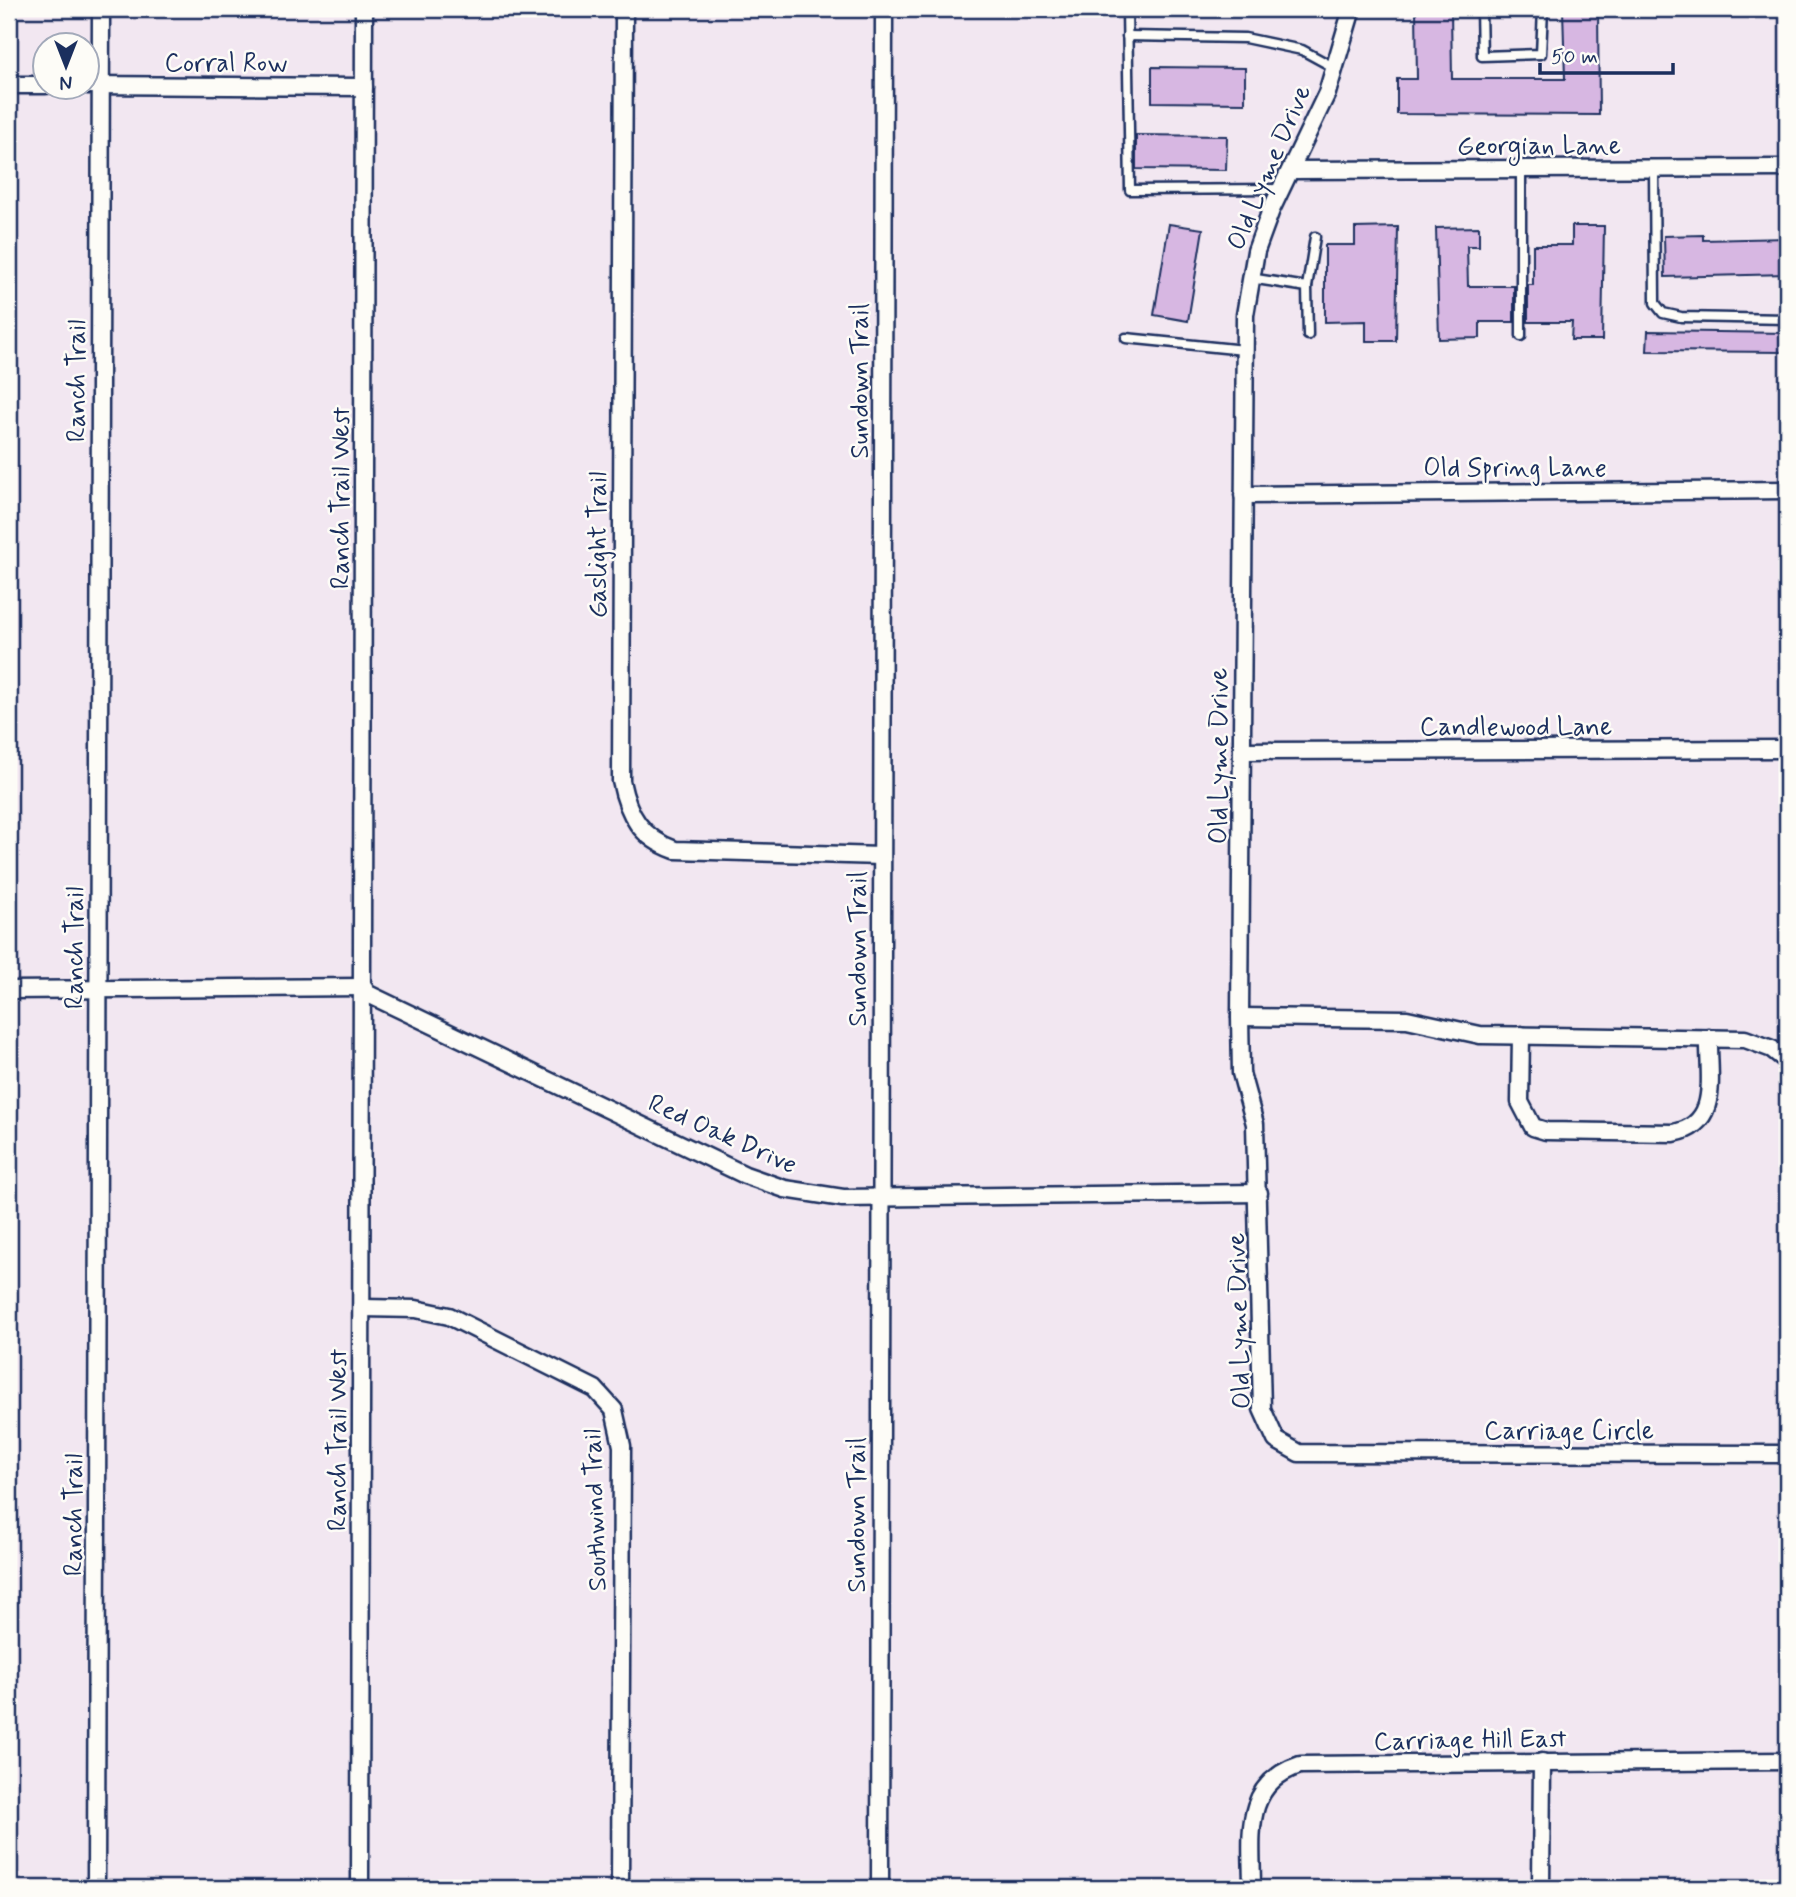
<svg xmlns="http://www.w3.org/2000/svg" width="1796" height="1897" font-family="Mynerve,sans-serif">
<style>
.building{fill:#d7b7e2;stroke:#1b2f5e;stroke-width:2}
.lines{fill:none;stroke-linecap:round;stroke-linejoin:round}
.lane-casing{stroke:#1b2f5e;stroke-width:13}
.street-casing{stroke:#1b2f5e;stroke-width:21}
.lane{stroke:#fdfcf7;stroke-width:8}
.street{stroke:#fdfcf7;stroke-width:16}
.labels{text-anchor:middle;stroke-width:5;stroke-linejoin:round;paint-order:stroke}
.street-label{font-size:26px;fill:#1b2f5e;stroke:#fdfcf7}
</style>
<rect width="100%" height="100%" fill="#f2e7f1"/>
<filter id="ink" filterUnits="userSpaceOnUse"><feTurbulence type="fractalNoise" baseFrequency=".0143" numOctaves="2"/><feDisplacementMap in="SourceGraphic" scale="14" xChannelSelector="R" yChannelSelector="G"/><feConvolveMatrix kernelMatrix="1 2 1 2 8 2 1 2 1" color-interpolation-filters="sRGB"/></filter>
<g filter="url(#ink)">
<g class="building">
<path d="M1416 9H1451L1452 79H1565L1563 9H1598L1599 115 1397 114V79H1417Z"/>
<path d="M1152 67 1245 68V103L1152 102Z"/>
<path d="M1136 135 1227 136 1226 170 1136 169Z"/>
<path d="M1169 224 1203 229 1188 321 1154 315Z"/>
<path d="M1572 226H1604L1602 340H1571L1572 322H1528V285H1533V245H1572Z"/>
<path d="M1398 227 1396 341H1366V321L1325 322V245H1355V228Z"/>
<path d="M1479 227V246H1467L1468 286H1514V322H1480V338L1439 339 1436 228Z"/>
<path d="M1703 235V240L1787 238V274L1665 277 1664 236Z"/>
<path d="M1648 331 1787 333V352L1647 351Z"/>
</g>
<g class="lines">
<g class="lane-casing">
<g id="lane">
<path d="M1127 9 1130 190 1281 189"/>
<path d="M1481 9 1482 56 1541 54 1543 9"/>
<path d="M1127 36 1245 38 1302 50 1335 68"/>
<path d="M1654 169 1655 303 1663 313 1681 317 1787 319"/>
<path d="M1521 170V336"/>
<path d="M1250 278 1307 287 1308 335"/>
<path d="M1307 287 1315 237"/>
<path d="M1126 338 1244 350"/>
</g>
</g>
<g class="street-casing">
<g id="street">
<path d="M624 9 621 781C628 815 641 838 675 850L881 856"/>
<path d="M1352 9 1327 93 1271 210 1256 251 1245 315 1240 1017 1241 1073 1255 1124 1262 1409 1276 1440 1299 1453 1787 1454"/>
<path d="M9 85H46"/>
<path d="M88 85 364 87"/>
<path d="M1291 170 1787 168"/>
<path d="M1243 495 1787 490"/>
<path d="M1244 751 1787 749"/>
<path d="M9 990 364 987"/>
<path d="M364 992 745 1175 785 1189 843 1198 1259 1193"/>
<path d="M1240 1017 1407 1019 1480 1035 1745 1039 1772 1049 1787 1061"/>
<path d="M1521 1035 1520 1102 1533 1127 1546 1131 1674 1133C1721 1124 1708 1076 1709 1038"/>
<path d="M363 1308 416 1309 449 1316 595 1389 614 1410 622 1446 620 1888"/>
<path d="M96 1888 101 9"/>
<path d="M360 1888 364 9"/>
<path d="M880 1888 884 9"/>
<path d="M1252 1888C1252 1838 1241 1784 1300 1765L1787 1761"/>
<path d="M1541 1888 1542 1762"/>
</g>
</g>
<use href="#lane" class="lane"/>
<use href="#street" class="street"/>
</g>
</g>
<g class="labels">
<g class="street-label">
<text x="226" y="71">Corral Row</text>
<text x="1539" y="154">Georgian Lane</text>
<text transform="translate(1268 167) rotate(-67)" y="9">Old Lyme Drive</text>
<text transform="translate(76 381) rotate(-90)" y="9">Ranch Trail</text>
<text transform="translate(859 381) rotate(-90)" y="9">Sundown Trail</text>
<text x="1515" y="476">Old Spring Lane</text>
<text transform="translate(340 498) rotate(-90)" y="9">Ranch Trail West</text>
<text transform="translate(597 545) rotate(-90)" y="9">Gaslight Trail</text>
<text x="1516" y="735">Candlewood Lane</text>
<text transform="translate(1218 756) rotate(-90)" y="9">Old Lyme Drive</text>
<text transform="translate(74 948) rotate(-90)" y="9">Ranch Trail</text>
<text transform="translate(857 949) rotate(-90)" y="9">Sundown Trail</text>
<text transform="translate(723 1133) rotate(24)" y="9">Red Oak Drive</text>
<text transform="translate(1238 1321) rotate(-92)" y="9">Old Lyme Drive</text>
<text x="1569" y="1439">Carriage Circle</text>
<text transform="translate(337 1440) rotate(-90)" y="9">Ranch Trail West</text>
<text transform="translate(594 1510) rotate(-92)" y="9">Southwind Trail</text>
<text transform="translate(73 1515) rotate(-90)" y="9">Ranch Trail</text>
<text transform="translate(856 1515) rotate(-90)" y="9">Sundown Trail</text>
<text transform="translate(1470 1739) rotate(-1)" y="9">Carriage Hill East</text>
</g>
</g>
<rect width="1796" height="1897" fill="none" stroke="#fdfcf7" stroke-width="35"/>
<rect x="18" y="18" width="1761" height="1862" fill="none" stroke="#1b2f5e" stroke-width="2.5" filter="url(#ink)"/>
<g transform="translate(66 66) rotate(180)"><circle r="33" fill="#fdfcf7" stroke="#a3aaba" stroke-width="2"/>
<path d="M0-5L12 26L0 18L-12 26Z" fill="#1b2f5e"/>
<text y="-10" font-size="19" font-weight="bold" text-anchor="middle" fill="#1b2f5e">N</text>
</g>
<path d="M1540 63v10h133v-10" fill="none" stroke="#1b2f5e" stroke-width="3.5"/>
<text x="1551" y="63" font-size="21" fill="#1b2f5e" stroke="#fdfcf7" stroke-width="5" paint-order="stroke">50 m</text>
</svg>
